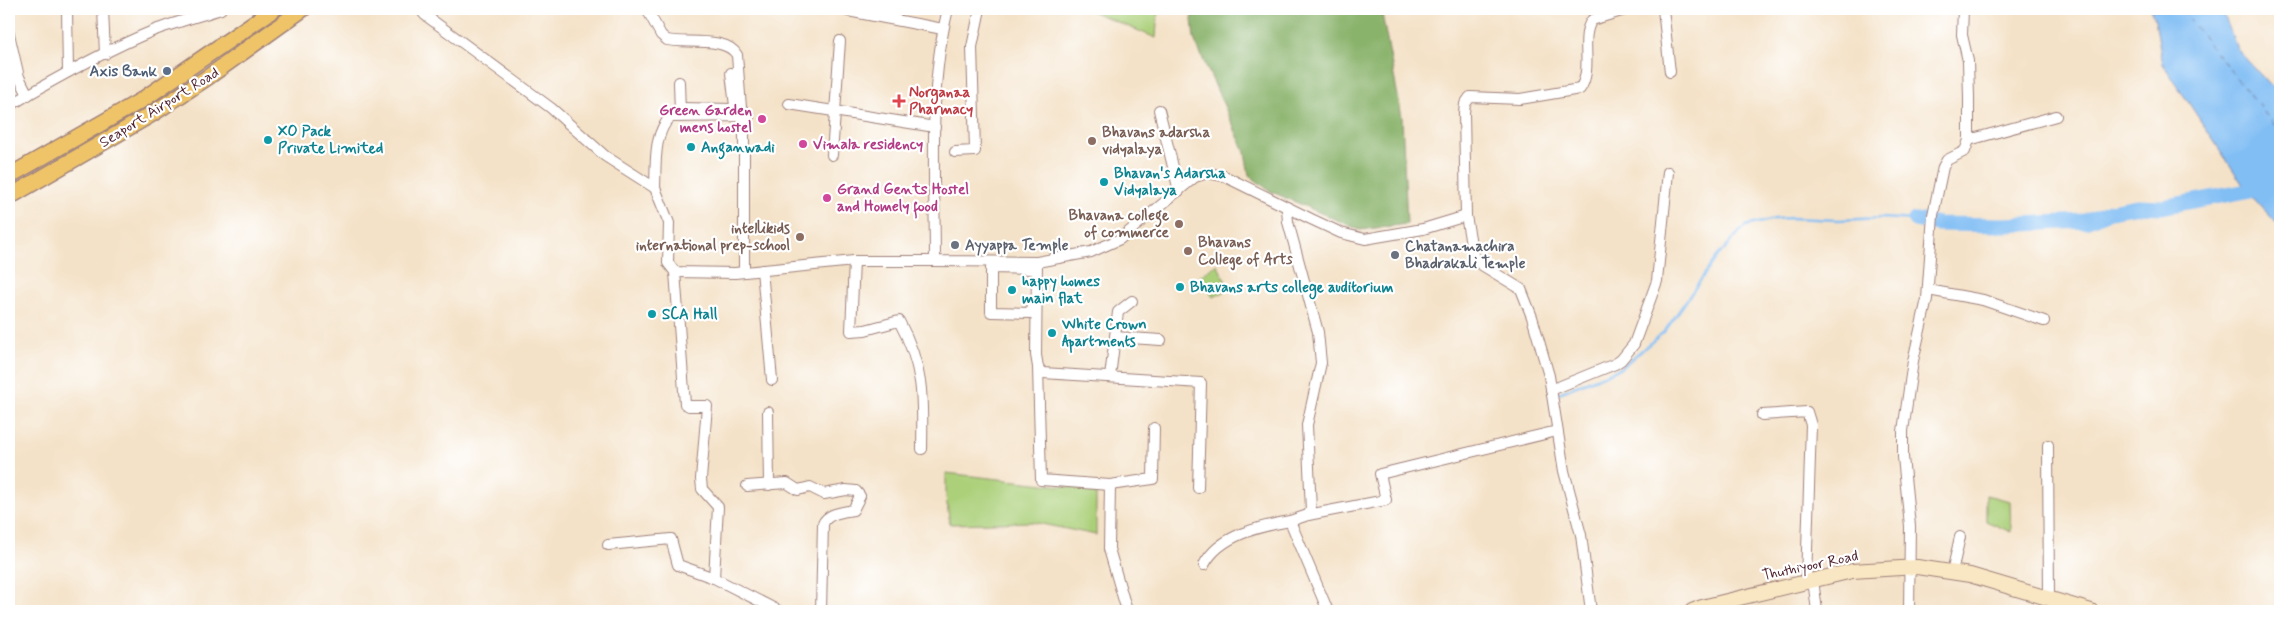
<svg xmlns="http://www.w3.org/2000/svg" width="2289" height="620" font-family="Mynerve,sans-serif">
<style>
.green{fill:#acd07a;stroke:#7b7852}
.forest{fill:#89b26a;stroke:#6a684a}
.water{fill:#81bef4;stroke:#666e90}
.lines{fill:none;stroke-linecap:round;stroke-linejoin:round}
.stream{stroke:#81bef4;stroke-width:2.5}
.river{stroke:#81bef4;stroke-width:15}
.ferry{stroke:#5d5771;stroke-width:1;stroke-dasharray:6 5;stroke-linecap:butt}
.minor-casing{stroke:#9f807a;stroke-width:12}
.secondary-casing{stroke:#9f807a;stroke-width:16}
.primary-casing{stroke:#9f807a;stroke-width:18}
.minor{stroke:#fff;stroke-width:10}
.secondary{stroke:#f9e7c3;stroke-width:14}
.primary{stroke:#efc469;stroke-width:15}
.service-dot{fill:#5c6f8a;stroke:#fff;stroke-width:2}
.health-dot{fill:#e0444e;stroke:#fff;stroke-width:2}
.hotel-dot{fill:#d1479c;stroke:#fff;stroke-width:2}
.culture-dot{fill:#0f9aa8;stroke:#fff;stroke-width:2}
.education-dot{fill:#8d6e63;stroke:#fff;stroke-width:2}
.worship-dot{fill:#6b7280;stroke:#fff;stroke-width:2}
.labels{text-anchor:middle;stroke-width:4.5;stroke-linejoin:round;paint-order:stroke}
.service-label{font-size:15px;font-weight:bold;fill:#4e5e75;stroke:#fff;text-anchor:end}
.health-label{font-size:15px;font-weight:bold;fill:#be3a42;stroke:#fff;text-anchor:start}
.street-label{font-size:15px;fill:#4a1f2b;stroke:#fff}
.hotel-label{font-size:15px;font-weight:bold;fill:#b23c85;stroke:#fff;text-anchor:start}
.culture-label{font-size:15px;font-weight:bold;fill:#0d838f;stroke:#fff;text-anchor:start}
.education-label{font-size:15px;font-weight:bold;fill:#785e54;stroke:#fff;text-anchor:start}
.worship-label{font-size:15px;font-weight:bold;fill:#5b616d;stroke:#fff;text-anchor:start}
</style>
<rect width="100%" height="100%" fill="#fff"/>
<filter id="ink" filterUnits="userSpaceOnUse"><feTurbulence type="fractalNoise" baseFrequency=".02" numOctaves="2"/><feDisplacementMap in="SourceGraphic" scale="10" xChannelSelector="R" yChannelSelector="G"/><feConvolveMatrix kernelMatrix="1 2 1 2 8 2 1 2 1" color-interpolation-filters="sRGB"/></filter>
<filter id="wash" filterUnits="userSpaceOnUse"><feTurbulence type="fractalNoise" baseFrequency=".0096" numOctaves="4" result="noise"/><feDisplacementMap in="SourceGraphic" scale="20" xChannelSelector="R" yChannelSelector="G"/><feGaussianBlur stdDeviation="1.12" result="paint"/><feColorMatrix in="noise" values="0 0 0 0 0 0 0 0 0 0 0 0 0 0 0 0 0 1.4 0 .05"/><feComposite in="paint" operator="in"/></filter>
<g filter="url(#wash)">
<rect width="100%" height="100%" fill="#f4e2c8"/>
<g class="green">
<path d="M1086 9H1158L1156 38Z"/>
<path d="M1217 264 1227 284 1224 292 1213 297 1199 277Z"/>
<path d="M946 473 1096 490V535L1032 522 950 524 946 497Z"/>
<path d="M1986 495 2010 501 2011 532 1986 521Z"/>
</g>
<path class="forest" d="M1191 9H1381L1402 117 1407 224 1360 230 1270 191 1249 175 1245 152 1194 39Z"/>
<path class="water" d="M2150 9H2222L2237 49 2269 84 2280 91V227L2247 191 2163 64 2155 21Z"/>
<g class="lines">
<path class="stream" d="M1554 395 1619 369 1665 331 1716 258 1745 226 1775 219 1791 218 1839 220 1882 218 1915 220"/>
<path class="river" d="M1915 220 1938 224 2004 225 2085 221 2110 211 2138 206 2162 207 2247 191 2280 177"/>
<path class="ferry" d="M2181 9 2280 132"/>
</g>
</g>
<g filter="url(#ink)">
<g class="lines">
<g class="minor-casing">
<g id="minor">
<path d="M67 9 68 72"/>
<path d="M103 9 105 54"/>
<path d="M420 9 425 15 551 108 605 156 655 188 669 223 668 263 675 272 735 273 854 261H935"/>
<path d="M650 9 649 13 661 35 667 40C686 44 726 36 737 55L741 108 749 116 744 132V272"/>
<path d="M848 9V11L943 29"/>
<path d="M948 9C928 88 935 179 935 261L1037 262 1091 252 1120 239 1195 177 1207 173 1224 176 1311 219 1341 233 1365 239 1423 229 1466 216 1473 255 1480 264 1521 289 1532 317 1549 376 1564 471 1581 535 1591 611"/>
<path d="M1663 9 1670 72"/>
<path d="M9 34 19 77 28 95"/>
<path d="M679 82 680 113"/>
<path d="M789 104 935 127"/>
<path d="M9 106C56 78 104 51 155 30 177 22 199 16 221 9"/>
<path d="M680 108 733 109 735 106 731 73"/>
<path d="M1159 110 1179 191"/>
<path d="M1969 140 2056 116"/>
<path d="M955 152 975 151 972 47 980 9"/>
<path d="M832 155 840 41"/>
<path d="M655 188C656 166 653 132 671 117L749 116"/>
<path d="M1287 208 1288 222 1318 332 1321 363 1307 425 1311 510 1308 515 1290 521 1328 611"/>
<path d="M1466 216 1464 113 1465 104 1470 97 1520 99 1580 89C1594 68 1579 38 1592 20L1628 9"/>
<path d="M854 261 851 331 865 330 899 321C924 367 923 398 922 449"/>
<path d="M1037 262 1036 355 1038 367 1043 373 1201 383 1198 488"/>
<path d="M762 270 772 380"/>
<path d="M675 272 685 404 689 406H707L701 479 702 489 718 507 714 578 779 611"/>
<path d="M1928 290 1983 300 2044 321"/>
<path d="M1032 303 1031 313 991 312V268L1032 269"/>
<path d="M1115 337 1161 340"/>
<path d="M1038 367 1041 480 1110 485 1109 549 1127 611"/>
<path d="M1110 377 1118 312 1132 301"/>
<path d="M1551 390 1615 364 1621 360 1634 344 1657 281 1668 172"/>
<path d="M768 412 769 485"/>
<path d="M1762 415 1807 412 1811 425 1806 581"/>
<path d="M2048 445 2049 598"/>
<path d="M1110 485 1153 479 1154 428"/>
<path d="M747 486 787 483 798 490 810 487 824 494 846 490 856 491 860 496 853 510C843 512 827 513 823 524L821 611"/>
<path d="M1308 515 1386 500 1380 474 1557 431"/>
<path d="M608 545 671 539 678 565 714 578"/>
<path d="M1204 565C1219 535 1261 526 1290 521"/>
<path d="M1952 572 1960 537"/>
<path d="M1813 580 1817 611"/>
<path d="M1909 611 1910 526 1903 457V431L1913 361 1927 299 1933 215 1943 167 1947 160 1965 151 1969 140V97L1968 61 1962 35 1963 9"/>
</g>
</g>
<g class="secondary-casing">
<path id="secondary" d="M1692 611 1702 607 1852 571 1917 567 1970 575 2091 611"/>
</g>
<g class="primary-casing">
<g id="primary">
<path d="M9 176 142 100 274 9"/>
<path d="M9 197 152 114 208 77 303 9"/>
</g>
</g>
<use href="#minor" class="minor"/>
<use href="#secondary" class="secondary"/>
<use href="#primary" class="primary"/>
</g>
</g>
<circle class="service-dot" cx="167" cy="71" r="5"/>
<path class="health-dot" d="M896.5 93.5h5v5h5v5h-5v5h-5v-5h-5v-5h5z"/>
<g class="hotel-dot">
<circle cx="762" cy="119" r="5"/>
<circle cx="803" cy="144" r="5"/>
<circle cx="827" cy="198" r="5"/>
</g>
<g class="culture-dot">
<circle cx="268" cy="140" r="5"/>
<circle cx="691" cy="147" r="5"/>
<circle cx="1104" cy="182" r="5"/>
<circle cx="1180" cy="287" r="5"/>
<circle cx="1012" cy="290" r="5"/>
<circle cx="652" cy="314" r="5"/>
<circle cx="1052" cy="333" r="5"/>
</g>
<g class="education-dot">
<circle cx="1092" cy="141" r="5"/>
<circle cx="1179" cy="224" r="5"/>
<circle cx="800" cy="237" r="5"/>
<circle cx="1188" cy="251" r="5"/>
</g>
<g class="worship-dot">
<circle cx="955" cy="245" r="5"/>
<circle cx="1395" cy="255" r="5"/>
</g>
<g class="labels">
<g class="service-label">
<text x="157" y="76">Axis Bank</text>
</g>
<g class="health-label">
<text x="909" y="97">Norganaa<tspan x="909" dy="17">Pharmacy</tspan></text>
</g>
<g class="street-label">
<text transform="translate(159 107) rotate(-32)" y="5">Seaport Airport Road</text>
<text transform="translate(1810 565) rotate(-12)" y="5">Thuthiyoor Road</text>
</g>
<g class="hotel-label">
<text x="752" y="115" text-anchor="end">Green Garden<tspan x="752" dy="17">mens hostel</tspan></text>
<text x="813" y="149">Vimala residency</text>
<text x="837" y="194">Grand Gents Hostel<tspan x="837" dy="17">and Homely food</tspan></text>
</g>
<g class="culture-label">
<text x="278" y="136">XO Pack<tspan x="278" dy="17">Private Limited</tspan></text>
<text x="701" y="152">Anganwadi</text>
<text x="1114" y="178">Bhavan's Adarsha<tspan x="1114" dy="17">Vidyalaya</tspan></text>
<text x="1022" y="286">happy homes<tspan x="1022" dy="17">main flat</tspan></text>
<text x="1190" y="292">Bhavans arts college auditorium</text>
<text x="662" y="319">SCA Hall</text>
<text x="1062" y="329">White Crown<tspan x="1062" dy="17">Apartments</tspan></text>
</g>
<g class="education-label">
<text x="1102" y="137">Bhavans adarsha<tspan x="1102" dy="17">vidyalaya</tspan></text>
<text x="1169" y="220" text-anchor="end">Bhavana college<tspan x="1169" dy="17">of commerce</tspan></text>
<text x="790" y="233" text-anchor="end">intellikids<tspan x="790" dy="17">international prep-school</tspan></text>
<text x="1198" y="247">Bhavans<tspan x="1198" dy="17">College of Arts</tspan></text>
</g>
<g class="worship-label">
<text x="965" y="250">Ayyappa Temple</text>
<text x="1405" y="251">Chatanamachira<tspan x="1405" dy="17">Bhadrakali Temple</tspan></text>
</g>
</g>
<rect width="2289" height="620" fill="none" stroke="#fff" stroke-width="30"/>
</svg>
